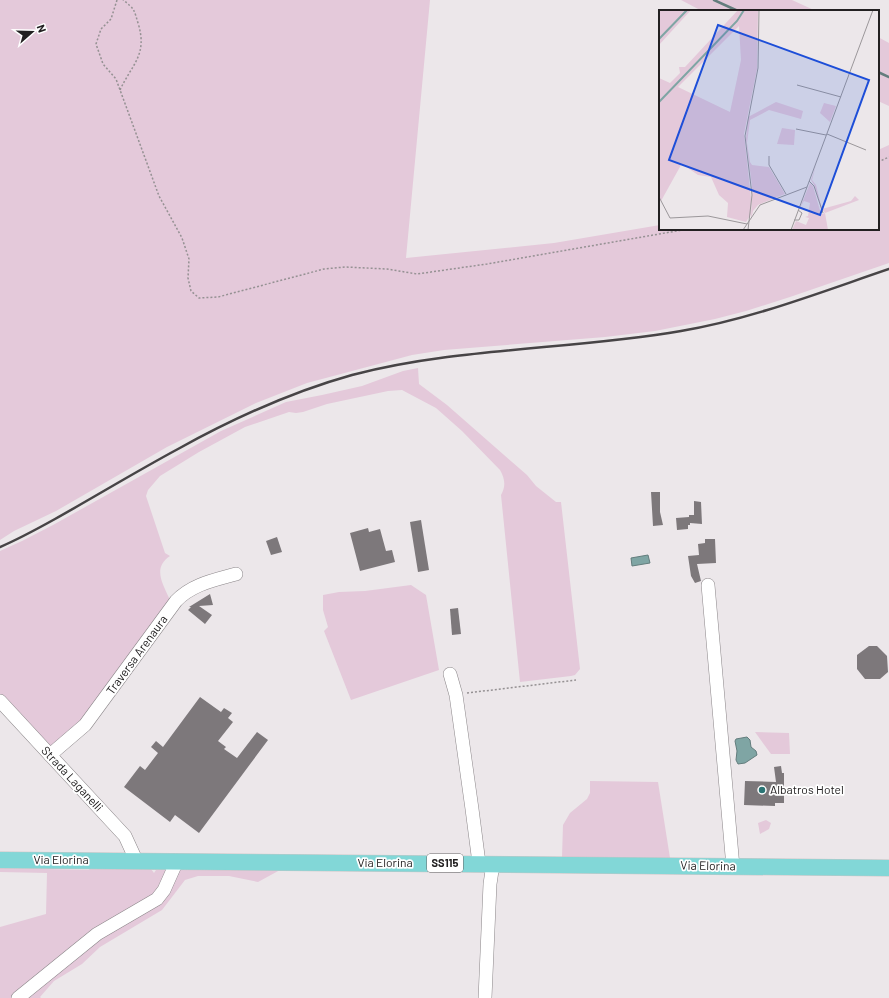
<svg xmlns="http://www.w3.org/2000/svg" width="889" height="998" font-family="Barlow,sans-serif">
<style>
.green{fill:#e4c9da}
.water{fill:#7fa5a4;stroke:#637d7d}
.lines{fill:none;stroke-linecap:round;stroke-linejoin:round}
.stream{stroke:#637d7d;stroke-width:2.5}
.building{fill:#7d787b}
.minor-casing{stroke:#8b8689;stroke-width:14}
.major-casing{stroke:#c6c5c5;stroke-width:17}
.path{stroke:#959193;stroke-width:1.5;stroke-dasharray:2 2;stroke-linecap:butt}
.minor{stroke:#fff;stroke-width:13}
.major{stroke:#82d7d7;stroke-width:16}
.rail{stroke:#474446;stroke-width:2.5}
.poi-dot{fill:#2a7474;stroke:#fff;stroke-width:1.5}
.labels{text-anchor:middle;stroke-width:3.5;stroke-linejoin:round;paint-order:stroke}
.shield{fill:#fff;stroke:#646364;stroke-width:1}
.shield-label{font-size:11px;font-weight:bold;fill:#222021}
.street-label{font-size:12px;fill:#222021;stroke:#fff}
.poi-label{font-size:12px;fill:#222021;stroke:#fff;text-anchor:start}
.inset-river{fill:none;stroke:#7fa5a4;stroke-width:2}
.inset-road{fill:none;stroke:#9b979a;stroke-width:1}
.view{fill:#1d4ed8;fill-opacity:0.15;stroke:#1d4ed8;stroke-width:2}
.inset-edge{fill:none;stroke:#222021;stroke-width:2}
</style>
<rect width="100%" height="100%" fill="#ece7ea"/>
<g class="green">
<path d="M0 0H430L406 258 554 243 660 225V229H878V150L889 145V263L790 297 746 311 715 319 655 331 605 337 444 350 412 355 307 383 256 403 167 447 56 511 14 531 0 540Z"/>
<path d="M681 0H792L816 11H702Z"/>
<path d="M878 37 889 43V106L878 101Z"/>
<path d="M418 368 419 384 447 405 527 475 536 486 556 502H561L580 669 575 675 571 676 520 682 501 495C506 486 505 479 500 470L462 431 436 408 402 390 388 391 327 404 303 412 296 413 289 412 245 427 199 452 160 476 148 490 146 496 165 553 170 556C152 568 163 584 170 600L85 719 50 747 0 694V551L22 541 53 525 221 431 286 402 322 395 362 386 403 371Z"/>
<path d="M411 585 426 595 439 670 351 700 324 631 328 627 323 610V595L339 592 365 591Z"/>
<path d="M755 732 789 733 790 754H771Z"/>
<path d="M590 781 658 782 670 858 562 857 563 825 570 813 587 799 590 793Z"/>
<path d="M766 820 771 823 769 829 760 834 758 823Z"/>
<path d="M0 868 89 870 90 868 151 869 154 873 156 870H167L161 889 14 998H0V927L46 914 47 873 0 872Z"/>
<path d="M181 869 280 870 258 882 229 876H198L185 880 162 910 100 947 82 964 54 981 40 997 41 998H27L107 934Z"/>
</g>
<g class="water">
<path d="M648 555 650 563 632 566 631 558Z"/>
<path d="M747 737 750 740 751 747 756 751 757 755 745 763 738 764 736 760 737 751 735 741 736 739Z"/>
</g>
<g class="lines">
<g class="stream">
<path d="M714 0 738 11"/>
<path d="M878 72 889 77"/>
</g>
</g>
<g class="building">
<path d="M651 492H660V512L663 525 653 526Z"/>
<path d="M694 501 701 502 702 524 690 523V521V525H688V529L677 530 676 518 689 517V515H694Z"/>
<path d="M421 520 429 570 418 572 410 522Z"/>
<path d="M368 528 369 532 380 529 386 551 392 550 395 562 360 571 350 533Z"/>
<path d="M277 537 282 552 271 555 266 541Z"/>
<path d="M705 539H715L716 563 697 564 701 581 695 583 691 576 688 556 699 555 698 544 705 543Z"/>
<path d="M210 594 213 605 199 606 212 615 205 624 188 610 191 607H189Z"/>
<path d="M458 608 461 634 452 635 450 609Z"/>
<path d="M869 646H877L887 656 888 672 880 679H865L857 669V655Z"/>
<path d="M200 697 221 712 224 708 232 713 228 718 233 722 218 741 226 747 224 749 237 758 257 732 268 740 199 833 175 815 170 822 124 787 140 766 145 770 158 753 151 747 156 741 163 747Z"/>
<path d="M781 766 782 773H784V803H775V806L744 805 745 781 776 782 774 767Z"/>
</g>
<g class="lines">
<g class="minor-casing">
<g id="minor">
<path d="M708 585 733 867"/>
<path d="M450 674 456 695 472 809 479 863"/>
<path d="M0 701 125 836 136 860"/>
<path d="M50 755 85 725 176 601C192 584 215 580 236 574"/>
<path d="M18 998 97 934 157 899 164 890 177 861"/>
<path d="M485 998 490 884 493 864"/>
</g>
</g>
<g class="major-casing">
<path id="major" d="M0 860 889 868"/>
</g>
<g class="path">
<path d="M117 0 111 19 101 29 96 44 103 64 116 79 159 196 182 238 189 259 188 278 191 291 199 298 218 297 324 269 345 267 387 269 417 274 487 264 688 229"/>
<path d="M120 90C132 64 148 55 138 23 134 10 135 9 123 0"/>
<path d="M878 162 889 157"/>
<path d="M467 693 576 680"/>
</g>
<use href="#minor" class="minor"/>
<use href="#major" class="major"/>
<path class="rail" d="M0 547C19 539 37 529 55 519 96 496 137 471 178 449 234 418 291 392 352 375 459 347 572 350 681 331 752 319 821 292 889 269"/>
</g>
<circle class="poi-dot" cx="762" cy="790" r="4"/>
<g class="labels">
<rect class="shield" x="427" y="854" width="36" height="18" rx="3"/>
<g class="shield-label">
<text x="445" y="867">SS115</text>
</g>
<g class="street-label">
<text transform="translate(137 655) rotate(-54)" y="4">Traversa Arenaura</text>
<text transform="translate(72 779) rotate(47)" y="4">Strada Laganelli</text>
<text x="61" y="864">Via Elorina</text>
<text x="385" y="867">Via Elorina</text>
<text transform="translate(708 866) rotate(1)" y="4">Via Elorina</text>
</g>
<g class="poi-label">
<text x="770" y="794">Albatros Hotel</text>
</g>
</g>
<g transform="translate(659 10)">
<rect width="220" height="220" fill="#ece7ea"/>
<path d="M0 0H32L0 35ZM79 0H99L98 59 85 124 92 188V204L87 212 68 207 69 193 60 185 52 167 39 165 26 156 22 155 2 191 0 186V68L11 73 21 63 20 57H26ZM80 16 82 50 71 102 19 77ZM117 92 144 101 142 109 110 100 91 110 88 133 91 152 93 155 110 157 126 184 99 195 94 201 92 210 93 176 87 129 89 107ZM165 93 177 96 171 112 161 103ZM123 118 136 120 135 135 118 134ZM157 155 153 170 157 175 163 199 192 191 196 186 200 190 166 203 169 220H133L137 211 147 215 150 208 146 207 149 206 151 193 145 191 141 198 151 173 154 176 162 204 166 203 162 198 155 175 152 170Z" fill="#e4c9da" fill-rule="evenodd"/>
<path class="inset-river" d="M0 29 28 0M0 92 78 11 85 0"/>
<path class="inset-road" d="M138 75 182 87M137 119 167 125M168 124 207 140M110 146V155L127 184M150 171 155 176 164 203M0 187 11 208 49 206 88 214M135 210H140L143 203 139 200M84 220 101 195 148 177M89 220 93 185 86 126 99 58 100 0M132 220 214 0"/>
<path class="view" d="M59 15 210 70 161 205 10 150Z"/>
<rect width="220" height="220" class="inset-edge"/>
</g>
<g transform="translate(32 32) rotate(70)" stroke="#ffffff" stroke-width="3" paint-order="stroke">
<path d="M0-3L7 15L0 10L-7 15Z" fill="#222021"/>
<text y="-6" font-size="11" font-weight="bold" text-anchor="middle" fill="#222021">N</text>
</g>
</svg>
